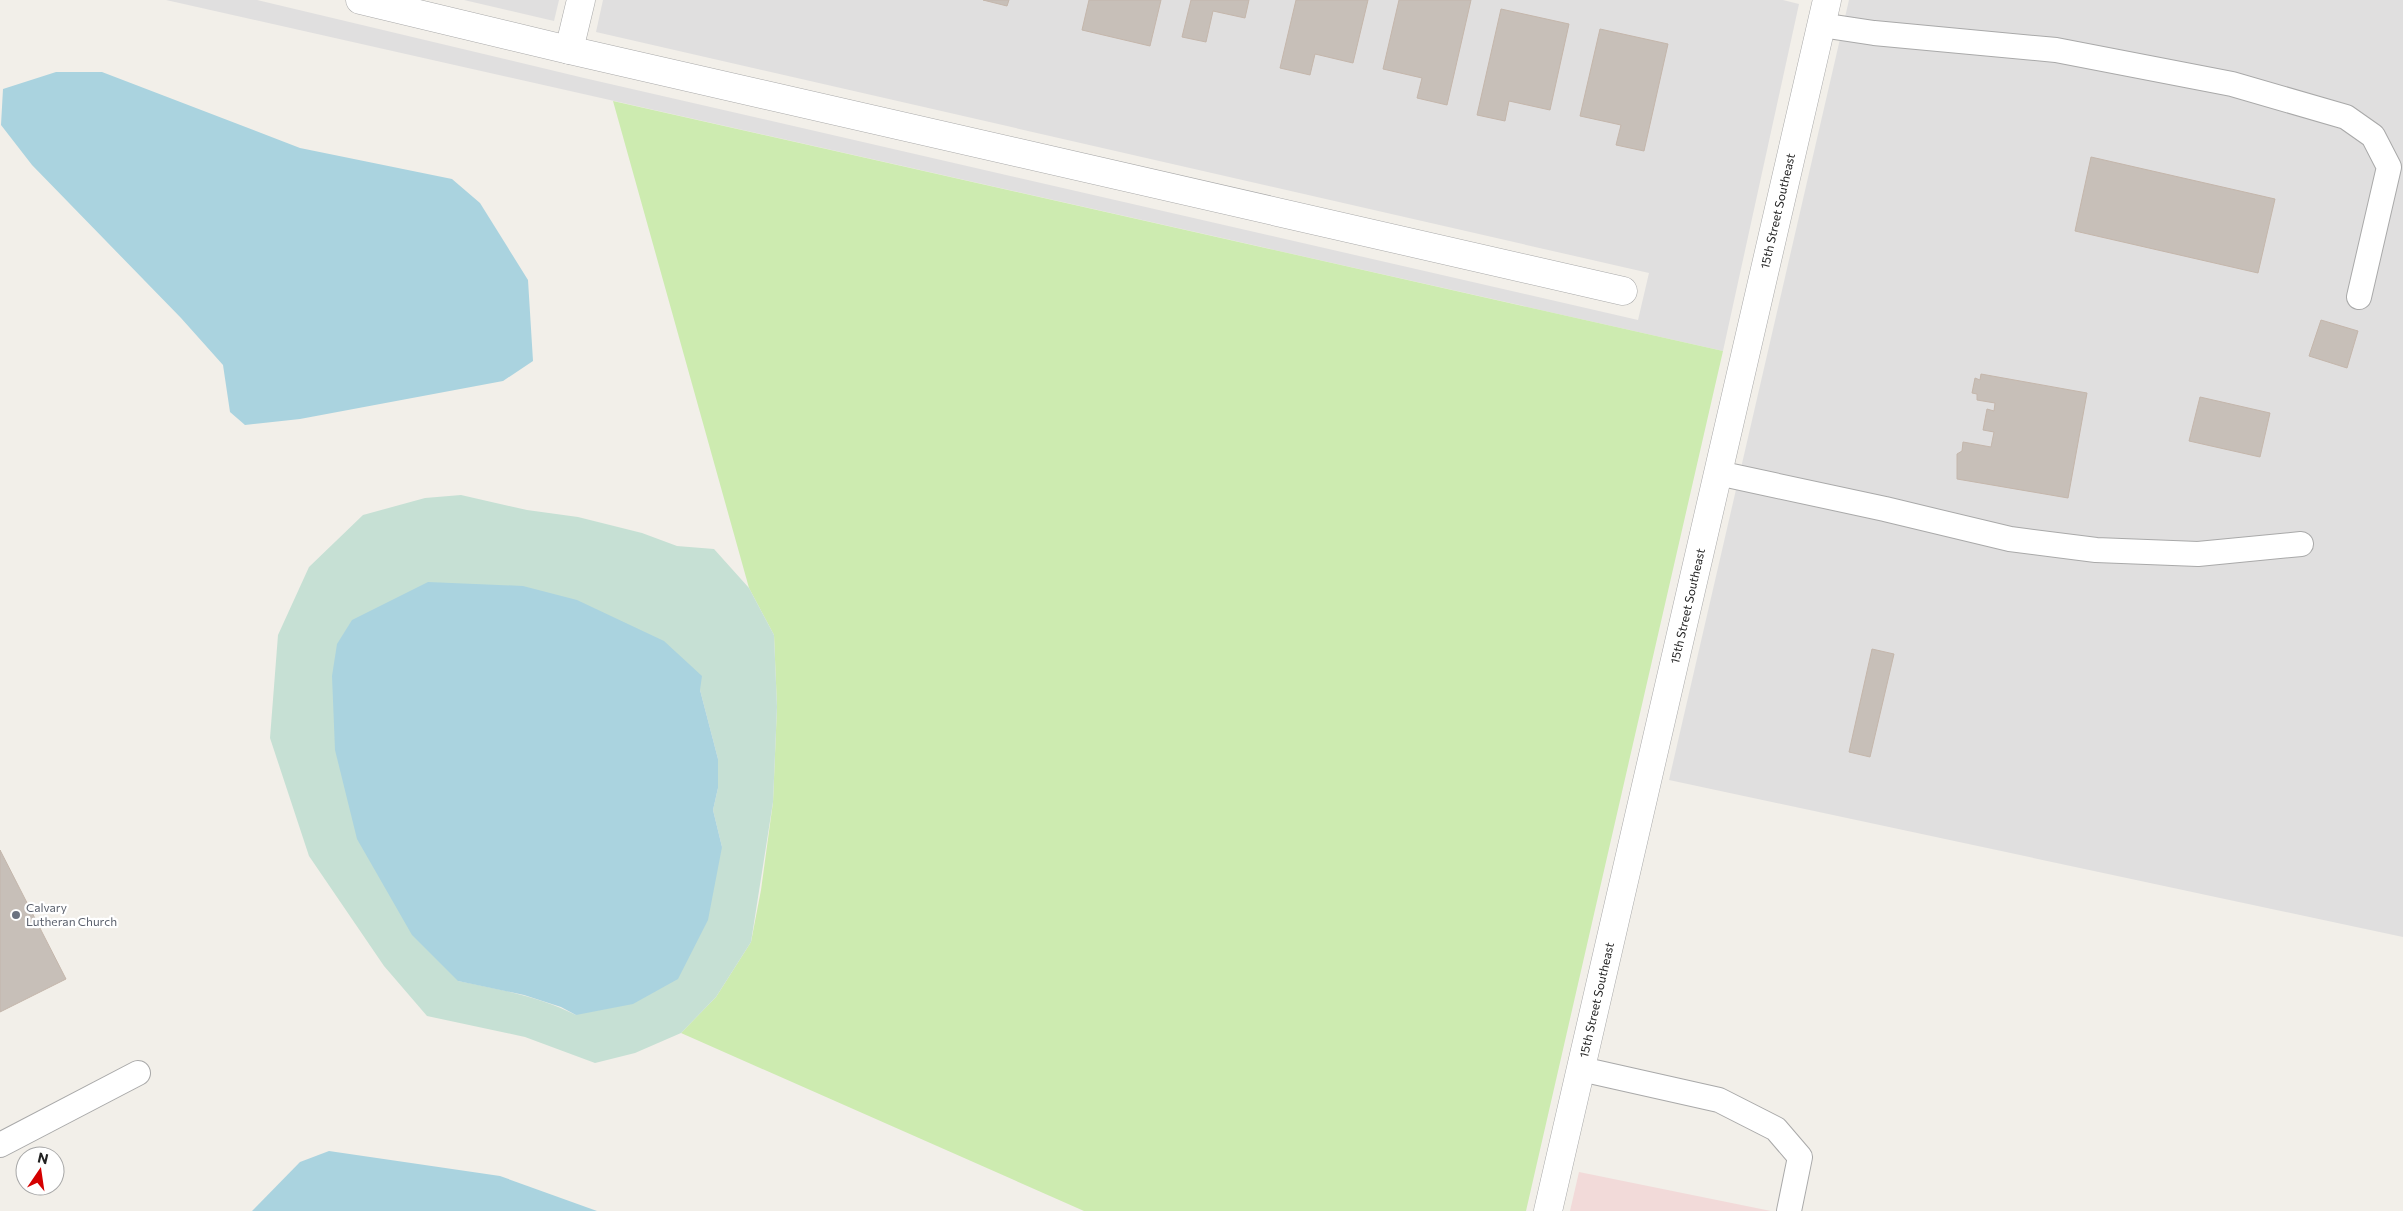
<svg xmlns="http://www.w3.org/2000/svg" width="2403" height="1211" font-family="Commissioner,sans-serif">
<style>
.residential{fill:#e0dfdf}
.commercial{fill:#f2dad9}
.grass{fill:#cdebb0}
.wetland{fill:#c6e0d4;fill-rule:evenodd}
.water{fill:#aad3df}
.building{fill:#c7bfb8;stroke:#c4b6ab}
.lines{fill:none;stroke-linecap:round;stroke-linejoin:round}
.service-casing{stroke:#a9a9a9;stroke-width:26}
.minor-casing{stroke:#a9a9a9;stroke-width:29}
.service{stroke:#fff;stroke-width:24}
.minor{stroke:#fff;stroke-width:28}
.worship-dot{fill:#6b7280;stroke:#fff;stroke-width:2}
.labels{text-anchor:middle;stroke-width:4.5;stroke-linejoin:round;paint-order:stroke}
.street-label{font-size:12px;fill:#222;stroke:#fff}
.worship-label{font-size:12px;fill:#5b616d;stroke:#fff;text-anchor:start}
</style>
<rect width="100%" height="100%" fill="#f2efe9"/>
<g class="residential">
<path d="M166 0H257L584 78 1638 320 1649 273 596 32 603 0H1783L1799 4 1723 351Z"/>
<path d="M464 0H559L554 21Z"/>
<path d="M1849 0H2403V937L1669 780Z"/>
</g>
<path class="commercial" d="M1579 1172 1771 1211H1570Z"/>
<path class="grass" d="M613 101 1723 351 1526 1211H1084L681 1033 716 997 751 942 761 890 773 802 777 707 774 635 749 588Z"/>
<path class="wetland" d="M461 495 527 510 578 517 642 533 677 546 714 549 749 588 774 635 777 707 773 802 751 942 716 997 681 1033 635 1053 595 1063 525 1037 427 1016 384 966 309 856 270 738 278 635 309 567 363 515 425 498ZM700 690 718 759V788L713 810 722 847 576 1015C539 996 498 989 458 981Z"/>
<g class="water">
<path d="M56 72H102L300 148 452 179 480 203 528 280 533 361 503 381 300 419 245 425 230 412 223 365 181 318 32 165 1 125 3 89Z"/>
<path d="M428 582 523 586 577 600 664 641 702 676 700 690 718 759V788L713 810 722 847 708 920 678 979 633 1004 576 1015 561 1007 524 995 458 981 412 935 357 839 335 750 332 676 337 644 352 620Z"/>
<path d="M329 1151 500 1176 597 1211H252L300 1162Z"/>
</g>
<g class="building">
<path d="M983 0H1009L1007 6Z"/>
<path d="M1089 0H1161L1150 46 1082 30Z"/>
<path d="M1191 0H1249L1245 18 1213 11 1206 42 1182 37Z"/>
<path d="M1296 0H1368L1353 63 1315 54 1310 75 1280 68Z"/>
<path d="M1399 0H1471L1447 105 1417 98 1422 78 1383 69Z"/>
<path d="M1501 9 1569 24 1550 110 1509 101 1505 121 1477 115Z"/>
<path d="M1600 29 1668 44 1644 151 1616 145 1621 125 1580 116Z"/>
<path d="M2091 157 2275 199 2258 273 2075 231Z"/>
<path d="M2321 320 2358 331 2347 368 2309 356Z"/>
<path d="M1981 374 2087 393 2068 498 1957 479V454L1962 451 1963 442 1991 447 1994 432 1983 430 1987 409 1994 411 1995 403 1977 400V394L1972 393 1975 378 1980 380Z"/>
<path d="M2200 397 2270 413 2260 457 2189 441Z"/>
<path d="M1872 649 1894 654 1870 757 1849 752Z"/>
<path d="M0 850 66 979 0 1012Z"/>
</g>
<g class="lines">
<g class="service-casing">
<g id="service">
<path d="M1821 25 1874 33 2056 50 2232 84 2346 117 2373 136 2389 167 2359 297"/>
<path d="M1718 473 1885 509 2010 539 2096 550 2198 554 2301 544"/>
<path d="M1581 1069 1719 1100 1776 1129 1800 1157 1789 1211"/>
<path d="M0 1145 138 1073"/>
</g>
</g>
<g class="minor-casing">
<g id="minor">
<path d="M360 0 569 50 1623 291"/>
<path d="M569 50 581 0"/>
<path d="M1548 1211 1827 0"/>
</g>
</g>
<use href="#service" class="service"/>
<use href="#minor" class="minor"/>
</g>
<circle class="worship-dot" cx="16" cy="915" r="5"/>
<g class="labels">
<g class="street-label">
<text transform="translate(1778 211) rotate(-77)" y="4">15th Street Southeast</text>
<text transform="translate(1688 606) rotate(-77)" y="4">15th Street Southeast</text>
<text transform="translate(1597 1000) rotate(-77)" y="4">15th Street Southeast</text>
</g>
<g class="worship-label">
<text x="26" y="912">Calvary<tspan x="26" dy="14">Lutheran Church</tspan></text>
</g>
</g>
<g transform="translate(40 1171) rotate(13)"><circle r="24" fill="#ffffff" stroke="#a7a7a7"/>
<path d="M0-4L9 19L0 12L-9 19Z" fill="#d40000"/>
<text y="-8" font-size="14" font-weight="bold" text-anchor="middle" fill="#222222">N</text>
</g>
</svg>
